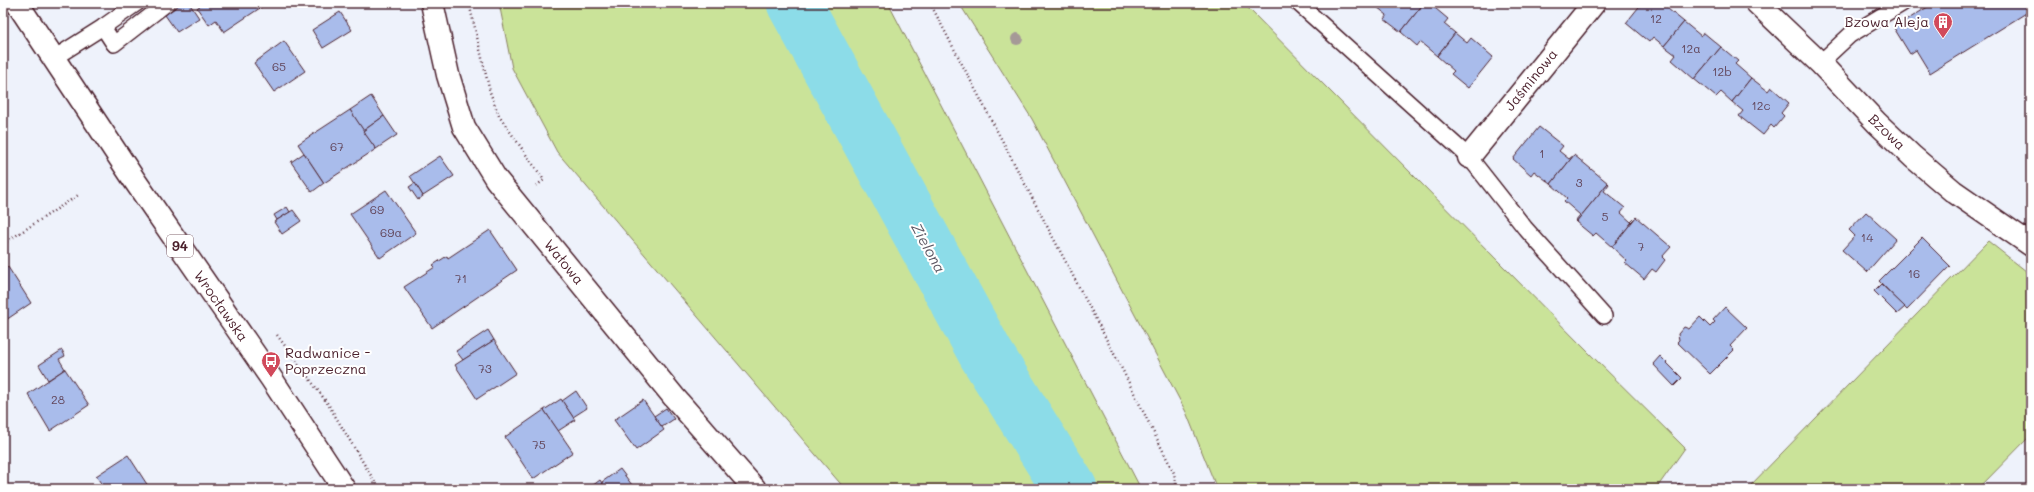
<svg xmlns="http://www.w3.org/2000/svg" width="2034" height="492" font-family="Mali,sans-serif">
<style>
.green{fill:#cae399;stroke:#8a8162}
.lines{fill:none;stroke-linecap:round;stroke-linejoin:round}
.river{stroke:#8cdce8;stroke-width:55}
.building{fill:#a9bceb;stroke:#4a1f2b}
.service-casing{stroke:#4a1f2b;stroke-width:18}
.minor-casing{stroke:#4a1f2b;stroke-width:25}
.primary-casing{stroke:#4a1f2b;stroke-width:25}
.path{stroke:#4a1f2b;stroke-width:2.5;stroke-dasharray:1 3;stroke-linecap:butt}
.service{stroke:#fff;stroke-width:15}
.minor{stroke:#fff;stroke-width:22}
.primary{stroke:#fff;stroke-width:22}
.tree{fill:#a59997}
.labels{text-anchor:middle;stroke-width:4;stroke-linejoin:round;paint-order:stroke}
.number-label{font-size:12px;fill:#62465b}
.shield{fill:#fff;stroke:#80626b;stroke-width:1}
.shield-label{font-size:13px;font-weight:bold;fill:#4a1f2b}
.poi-label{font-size:14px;fill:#4a1f2b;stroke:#fff;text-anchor:end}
.street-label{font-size:14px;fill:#4a1f2b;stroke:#fff}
.water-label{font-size:15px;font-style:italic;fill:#5e5864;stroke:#fff}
</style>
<rect width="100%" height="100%" fill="#eef2fb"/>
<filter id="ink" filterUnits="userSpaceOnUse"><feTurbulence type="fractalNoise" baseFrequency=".025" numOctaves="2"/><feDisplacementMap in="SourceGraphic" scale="8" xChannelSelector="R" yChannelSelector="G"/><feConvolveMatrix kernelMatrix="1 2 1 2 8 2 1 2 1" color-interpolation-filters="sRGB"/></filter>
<g filter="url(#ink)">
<g class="green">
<path d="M499 3H888L1141 489H845L557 152 512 68Z"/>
<path d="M959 3H1243L1587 351 1685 448 1656 489H1217L1186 412 1032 119Z"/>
<path d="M1988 241 2031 275V435L1978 489H1747Z"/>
</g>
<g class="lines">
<path class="river" d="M794 3 986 354 1070 489"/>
</g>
<g class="building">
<path d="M182 3H189L199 18 177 32 165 15Z"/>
<path d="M204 3H261L263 6 224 32 216 20 209 25 197 8Z"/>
<path d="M1372 3H1424L1401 32 1384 19 1387 15Z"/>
<path d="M1424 3H1429L1448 19 1444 24 1455 33 1437 56 1420 42 1417 46 1401 32Z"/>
<path d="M1642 3H1667L1670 6 1668 9 1684 22 1664 46 1653 37 1649 42 1626 23Z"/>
<path d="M1934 3H2031V10L1930 73 1916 50 1910 54 1894 28Z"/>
<path d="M340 12 352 30 323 48 312 30Z"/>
<path d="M1684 22 1701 36 1703 32 1721 47 1694 79 1672 60 1676 55 1664 46Z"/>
<path d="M1455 33 1467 43 1471 38 1493 57 1468 88 1451 74 1454 71 1437 56Z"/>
<path d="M284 41 305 71 274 92 254 63Z"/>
<path d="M1721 47 1738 61 1735 64 1751 78 1732 102 1721 92 1716 97 1694 79Z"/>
<path d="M1751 78 1768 91 1771 87 1789 103 1781 113 1784 116 1774 128 1771 125 1763 135 1739 116 1743 111 1732 102Z"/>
<path d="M371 96 384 116 363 131 350 110Z"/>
<path d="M350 110 376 149 324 183 298 144Z"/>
<path d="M384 116 397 135 376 149 363 131Z"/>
<path d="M1539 127 1563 146 1559 151 1569 159 1574 155 1551 184 1534 171 1531 175 1513 159Z"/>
<path d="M304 153 324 183 312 192 291 162Z"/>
<path d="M1574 155 1608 183 1576 222 1575 221 1580 215 1564 201 1567 198 1551 184Z"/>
<path d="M440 156 454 176 423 196 410 176Z"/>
<path d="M415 183 423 196 418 200 409 187Z"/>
<path d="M1608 183 1609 184 1604 191 1625 208 1621 213 1631 222 1636 217 1612 247 1596 233 1593 236 1576 222Z"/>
<path d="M386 190 416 233 380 258 350 214Z"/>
<path d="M287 207 290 212 277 220 274 215Z"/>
<path d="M293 210 301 221 282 234 274 222Z"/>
<path d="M1866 212 1896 239 1867 272 1842 250 1855 236 1849 230Z"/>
<path d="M1636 217 1671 247 1662 257 1665 260 1656 272 1652 269 1644 279 1625 263 1627 261 1612 247Z"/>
<path d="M490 230 517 270 432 328 404 287 435 267 433 265 447 256 448 258Z"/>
<path d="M1922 238 1950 266 1907 310 1879 281Z"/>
<path d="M8 267 31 303 3 322V270Z"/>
<path d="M1881 284 1905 307 1897 314 1874 291Z"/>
<path d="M1725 307 1747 328 1730 346 1734 350 1710 374 1677 342 1679 340 1678 334 1684 327 1689 329 1700 317 1710 327 1715 322 1713 320Z"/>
<path d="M488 330 494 340 463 360 456 351Z"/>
<path d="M494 340 516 373 477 399 455 365Z"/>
<path d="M62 350 65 356 59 359 65 369 48 380 39 365Z"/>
<path d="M1660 356 1682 378 1674 386 1653 364Z"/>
<path d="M65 369 89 405 50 431 28 394Z"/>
<path d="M576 391 587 408 573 417 562 401Z"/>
<path d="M561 399 575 420 558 431 544 410Z"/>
<path d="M643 400 664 430 636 450 614 420Z"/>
<path d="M666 408 674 419 662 427 654 416Z"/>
<path d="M544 410 573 452 533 479 505 437Z"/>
<path d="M128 455 150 489H105L96 476Z"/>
<path d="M620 469 635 489H606L602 482Z"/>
<path d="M600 480 606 489H588Z"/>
<path d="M1679 483 1685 489H1673Z"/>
</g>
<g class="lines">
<g class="service-casing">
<g id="service">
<path d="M1298 3 1469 157 1525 228 1604 316"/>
<path d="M103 27 114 44 167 3"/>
<path d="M54 58 103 27 137 3"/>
<path d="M1820 63 1850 35 1903 3"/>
</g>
</g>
<g class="minor-casing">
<g id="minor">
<path d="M432 3 448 75 464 127 496 179 674 397 755 489"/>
<path d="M1757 3 1820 63 1877 123 1913 157 1953 191 2031 245"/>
<path d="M1469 157 1594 3"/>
</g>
</g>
<g class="primary-casing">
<path id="primary" d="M17 3 135 181 271 378 344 489"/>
</g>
<g class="path">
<path d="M469 3 490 92 499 116 544 180 536 186"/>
<path d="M930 3 1123 371 1174 473 1177 489"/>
<path d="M3 244 80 194"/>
<path d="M277 335 328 404 379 489"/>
</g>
<use href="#service" class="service"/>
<use href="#minor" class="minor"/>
<use href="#primary" class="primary"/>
</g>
<circle class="tree" cx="1017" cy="39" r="6"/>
</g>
<defs>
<g id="building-pin" transform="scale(1)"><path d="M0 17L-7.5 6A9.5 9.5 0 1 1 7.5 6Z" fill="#d1495b" stroke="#fff"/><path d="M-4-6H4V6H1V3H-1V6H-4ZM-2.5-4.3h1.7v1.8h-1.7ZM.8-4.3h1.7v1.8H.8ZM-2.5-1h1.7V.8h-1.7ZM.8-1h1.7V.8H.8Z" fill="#fff"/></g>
<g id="bus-pin" transform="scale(1)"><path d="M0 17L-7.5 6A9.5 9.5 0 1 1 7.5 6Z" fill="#d1495b" stroke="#fff"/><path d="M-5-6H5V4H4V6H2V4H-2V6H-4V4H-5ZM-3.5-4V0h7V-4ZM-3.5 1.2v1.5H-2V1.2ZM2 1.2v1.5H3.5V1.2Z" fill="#fff"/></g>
</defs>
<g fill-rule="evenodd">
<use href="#building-pin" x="1943" y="22"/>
<use href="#bus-pin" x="271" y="361"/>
</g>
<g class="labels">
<g class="number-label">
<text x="1656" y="23">12</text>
<text x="1691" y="53">12a</text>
<text x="279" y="71">65</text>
<text x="1722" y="76">12b</text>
<text x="1761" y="110">12c</text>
<text x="337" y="151">67</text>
<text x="1542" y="158">1</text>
<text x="1579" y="187">3</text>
<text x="377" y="214">69</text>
<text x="1605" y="221">5</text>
<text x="391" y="237">69a</text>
<text x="1867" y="242">14</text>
<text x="1641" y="251">7</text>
<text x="1914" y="278">16</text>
<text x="461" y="283">71</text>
<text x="485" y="373">73</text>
<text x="58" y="404">28</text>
<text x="539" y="449">75</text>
</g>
<rect class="shield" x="167" y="235" width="26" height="22" rx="3"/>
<g class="shield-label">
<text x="180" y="251">94</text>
</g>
<g class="poi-label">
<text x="1929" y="27">Bzowa Aleja</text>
<text x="285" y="358" text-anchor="start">Radwanice -<tspan x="285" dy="16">Poprzeczna</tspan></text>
</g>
<g class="street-label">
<text transform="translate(1531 80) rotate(-51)" y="5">Jaśminowa</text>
<text transform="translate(1887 132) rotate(44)" y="5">Bzowa</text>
<text transform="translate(564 262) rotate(51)" y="5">Wałowa</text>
<text transform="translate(221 306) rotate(55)" y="5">Wrocławska</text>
</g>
<g class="water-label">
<text transform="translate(928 248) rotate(61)" y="5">Zielona</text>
</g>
</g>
<rect width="2034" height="492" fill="none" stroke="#fff" stroke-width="16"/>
<rect x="8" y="8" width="2018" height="476" fill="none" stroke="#4a1f2b" stroke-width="1.5" filter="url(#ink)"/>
</svg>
